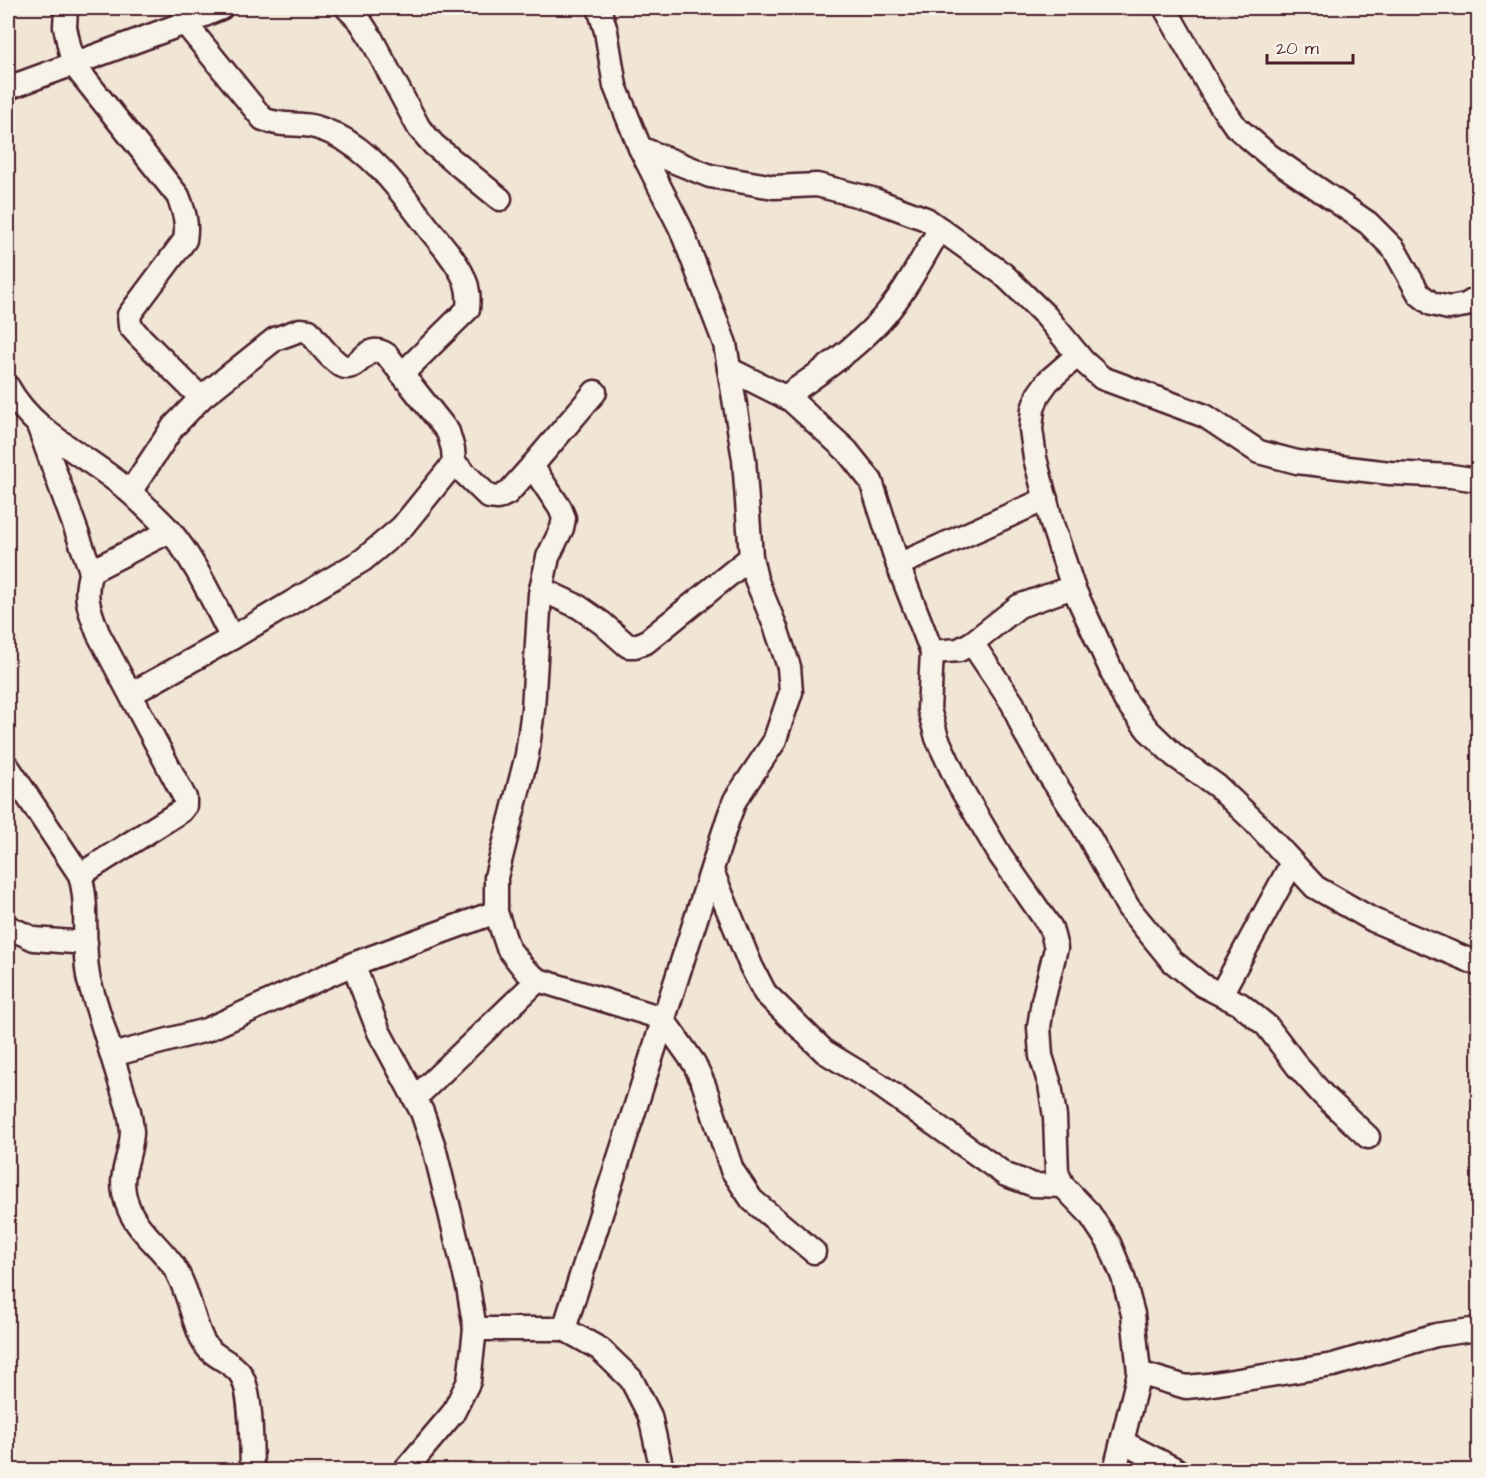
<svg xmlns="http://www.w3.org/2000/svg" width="1486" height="1478" font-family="'Architects Daughter',sans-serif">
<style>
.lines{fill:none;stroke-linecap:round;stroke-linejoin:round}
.street-casing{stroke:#4a1f2b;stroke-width:27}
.street{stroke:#f7f3e8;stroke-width:22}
</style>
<rect width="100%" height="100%" fill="#f1e5d6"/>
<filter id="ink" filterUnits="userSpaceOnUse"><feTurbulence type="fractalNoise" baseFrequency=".0167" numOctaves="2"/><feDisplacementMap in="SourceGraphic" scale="12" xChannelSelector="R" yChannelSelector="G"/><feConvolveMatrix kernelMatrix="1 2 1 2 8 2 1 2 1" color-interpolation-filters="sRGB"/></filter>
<g filter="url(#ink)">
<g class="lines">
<g class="street-casing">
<g id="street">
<path d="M66 8 65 27 73 64 178 196C184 211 188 223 185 240L129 315 130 326 138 335 201 398"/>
<path d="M347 8 360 21 371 38 419 128 434 145 500 199"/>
<path d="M1165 8 1215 97 1236 127 1270 156 1368 223 1394 249 1419 294 1432 304 1449 308 1466 305 1478 298"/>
<path d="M185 23 263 119C277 125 289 124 303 125 313 125 325 130 334 134 376 154 402 194 430 230 442 245 456 260 464 278 469 289 469 298 468 309L402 374"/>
<path d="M8 88 185 23 221 8"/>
<path d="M640 148 710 176 774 187 817 185 872 199 926 219 1003 274 1046 316 1083 361 1102 378 1205 416 1259 452 1297 462 1390 473 1451 476 1478 480"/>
<path d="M1078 355 1048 381 1038 395 1033 409 1031 429 1035 458 1052 524 1073 587 1125 700 1148 730 1175 756 1217 786 1255 822 1315 887 1373 920 1478 964"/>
<path d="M729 369 791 400 847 451 871 481 898 565 932 652 929 709 937 738 960 787 1000 855 1051 928 1056 948 1043 1001 1039 1027 1041 1056 1050 1085 1055 1117 1057 1172 1063 1186 1089 1213 1109 1243 1123 1277 1133 1314 1139 1373 1115 1470"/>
<path d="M8 387C35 436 90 456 131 493 144 505 158 518 170 531 196 562 213 602 232 638"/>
<path d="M785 397C818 374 852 351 879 322 904 295 921 260 940 229"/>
<path d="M38 425 91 571C83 596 89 609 98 633L185 798V806L181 811 80 875"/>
<path d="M454 463 489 497 498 498 508 493 532 466 595 392"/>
<path d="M532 466 560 508 564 518 562 528 548 557 540 594 533 709 527 755 496 877V912L508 948 525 970 538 980 662 1018 694 1063 704 1085 732 1170 752 1200 814 1252"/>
<path d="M130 492 173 427 201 398 275 339 300 330 309 331C315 339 336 367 346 367 363 367 366 341 387 355L448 432 453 449 454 463 402 527 363 560 232 638 131 694"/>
<path d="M898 565 1046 499"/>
<path d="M91 571 170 531"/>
<path d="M541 589 579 607 602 623 628 646H635L646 642 751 557"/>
<path d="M972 643 1013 704 1024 731 1046 770 1083 826 1128 907 1172 961 1202 985 1240 1004 1267 1026 1298 1067 1323 1095 1368 1137"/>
<path d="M932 652 959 650 972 643 1019 606 1073 587"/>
<path d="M8 767 80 875C90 910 81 945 89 981L129 1111C130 1118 132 1126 132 1133 130 1164 115 1176 129 1209 138 1231 161 1247 174 1267 188 1289 191 1315 202 1339 209 1356 228 1359 239 1372 253 1389 251 1447 252 1470"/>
<path d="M712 871 751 966 765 993 825 1052 878 1084 1006 1175 1034 1185 1063 1186"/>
<path d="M8 927 34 939 86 943"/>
<path d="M353 964 379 1032 422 1112 434 1147 468 1287 475 1329 469 1381 453 1413 405 1470"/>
<path d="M1221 994 1292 863"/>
<path d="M112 1055 206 1030 353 964 496 912"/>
<path d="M415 1098 538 980"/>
<path d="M475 1329H564L600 1349 631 1379 650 1416 662 1470"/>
<path d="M564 1329 728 819 735 800 774 742 791 692 789 667 776 628 756 579 751 557 744 459 725 344 681 229 640 148 615 86 606 31 599 8"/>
<path d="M1139 1373 1186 1387 1207 1385 1333 1365 1436 1335 1478 1329"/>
<path d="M1122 1442 1177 1470"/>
</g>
</g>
<use href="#street" class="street"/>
</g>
</g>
<rect width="1486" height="1478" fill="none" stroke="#f7f3e8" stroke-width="30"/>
<rect x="15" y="15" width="1456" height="1448" fill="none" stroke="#4a1f2b" stroke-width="2" filter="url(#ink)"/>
<path d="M1267 54v9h86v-9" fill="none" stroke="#4a1f2b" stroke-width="3"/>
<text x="1276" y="54" font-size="18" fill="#4a1f2b" stroke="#f7f3e8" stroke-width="4.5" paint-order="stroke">20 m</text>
</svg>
